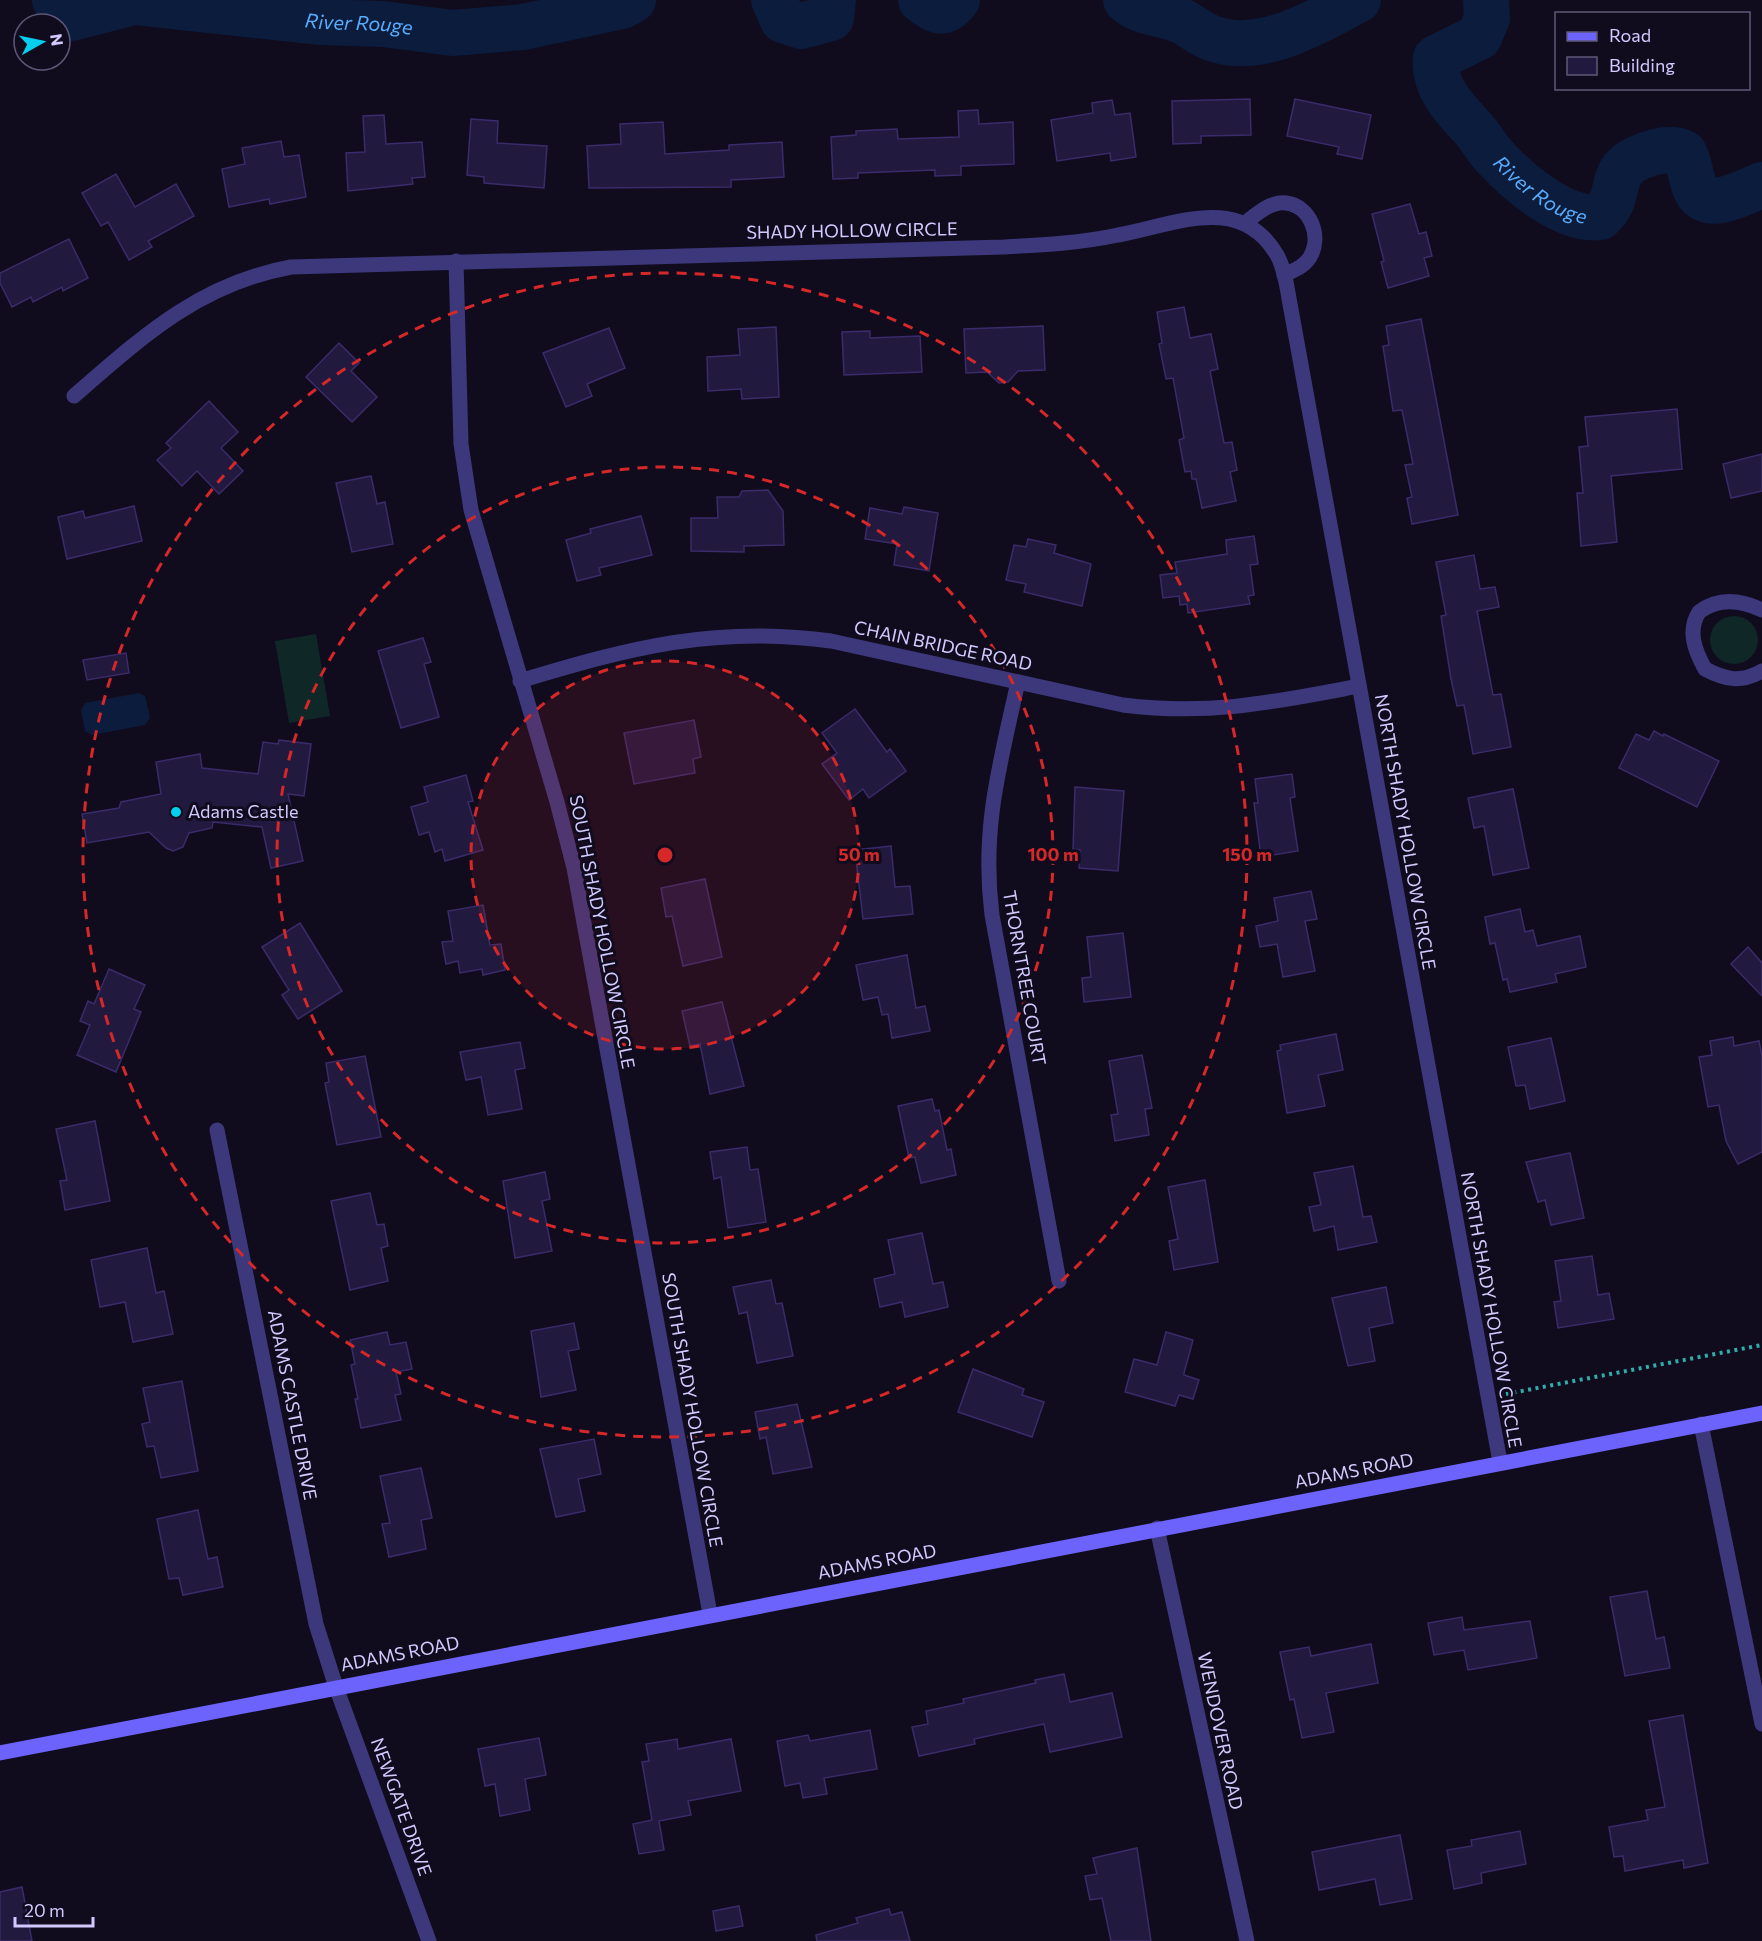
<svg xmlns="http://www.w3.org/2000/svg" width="1762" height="1941" font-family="Commissioner,sans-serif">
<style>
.green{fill:#0f2727}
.water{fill:#0b1c3d}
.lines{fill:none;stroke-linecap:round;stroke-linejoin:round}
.river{stroke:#0b1c3d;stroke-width:46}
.building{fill:#22193e;stroke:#3a2b6a;stroke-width:1.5}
.path{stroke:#2fadaa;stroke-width:4;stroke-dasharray:3 4.5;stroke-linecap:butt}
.street{stroke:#3d387c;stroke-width:15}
.secondary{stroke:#6c62fc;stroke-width:15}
.ring{fill:none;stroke:#d62828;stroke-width:3;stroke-dasharray:10 8}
.poi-dot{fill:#04cfef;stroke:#100c1e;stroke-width:2}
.labels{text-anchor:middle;stroke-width:6;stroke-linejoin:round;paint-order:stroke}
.street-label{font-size:18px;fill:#d2cafe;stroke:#100c1e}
.poi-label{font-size:18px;fill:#d2cafe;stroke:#100c1e;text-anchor:start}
.water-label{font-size:20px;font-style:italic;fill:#59abfc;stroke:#100c1e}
.centre{fill:#d62828;stroke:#100c1e;stroke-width:3}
.ring-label{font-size:18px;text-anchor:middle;font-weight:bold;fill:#d62828;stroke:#100c1e;stroke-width:6;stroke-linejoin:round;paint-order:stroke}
</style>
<rect width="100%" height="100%" fill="#100c1e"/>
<g class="green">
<circle cx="1734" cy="640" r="24"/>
<path d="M316 634 330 716 289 723 275 641Z"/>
</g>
<path class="water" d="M139 693 145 696 150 718 145 725 92 735 85 731 81 710 85 703Z"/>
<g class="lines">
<g class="river">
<path id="s1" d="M55 0 60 8 72 18 134 2 320 22 383 24 453 33 523 27 622 6 633 0"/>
<path d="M774 0 783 20 801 26 831 18 833 0"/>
<path d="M921 0C937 12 944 16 957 0"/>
<path d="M1126 0C1139 13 1160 13 1177 19 1190 24 1201 35 1214 39 1263 55 1316 22 1358 0"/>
<path id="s2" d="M1486 0 1487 18 1479 37 1436 58C1433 86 1453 107 1470 125 1480 135 1486 148 1496 158 1519 183 1565 222 1600 217 1628 192 1600 168 1652 153 1662 150 1675 148 1684 153 1691 166 1690 178 1696 190 1707 214 1746 191 1762 185"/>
</g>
</g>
<g class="building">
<path d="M1250 99 1251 135 1201 136V143L1173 144 1172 101Z"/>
<path d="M1295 99 1371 115 1362 159 1337 154 1339 147 1287 136Z"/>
<path d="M1112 100 1115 115 1130 113 1136 157 1111 161 1110 153 1057 161 1051 120 1093 113 1092 103Z"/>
<path d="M978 110 979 124 1013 122 1014 164 961 166V175L935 176V170L858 173V178L833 179 831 137 856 135V131L897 129 898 139 959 137 958 111Z"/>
<path d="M384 115 386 144 422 142 425 177 412 178 413 184 348 191 346 153 365 152 363 116Z"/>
<path d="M471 119 498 121 497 143 547 146 544 188 484 183V177L467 175Z"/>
<path d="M663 122 665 154 729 150V145L782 142 784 177 731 180V187L589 188 587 146 621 144 620 124Z"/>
<path d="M281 141 284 157 299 155 306 197 270 204 269 199 229 207 222 169 245 164 242 148Z"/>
<path d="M116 174 135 207 176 184 194 216 148 241 152 247 129 260 108 222 101 226 82 193Z"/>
<path d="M1410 204 1419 234 1426 232 1432 256 1424 258 1429 276 1388 288 1381 262 1384 261 1372 214Z"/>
<path d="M69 239 88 278 63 291 62 287 33 302 31 297 12 307 0 283V273Z"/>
<path d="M1184 307 1190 338 1211 334 1218 369 1210 371 1224 443 1232 442 1237 470 1230 472 1236 501 1202 508 1196 479H1192L1191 471 1185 472 1179 440 1184 438 1173 378 1166 379 1159 344 1162 343 1157 312Z"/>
<path d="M1421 319 1458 515 1412 524 1407 498 1412 497 1405 465 1413 464 1402 410 1393 411 1383 346 1389 345 1386 326Z"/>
<path d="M1043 326 1045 370 1018 371 1008 382 999 383 987 372 966 373 964 329Z"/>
<path d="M776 327 779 397 742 399 741 389 708 391 707 357 740 355 738 329Z"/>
<path d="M609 328 625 368 587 384 592 396 566 407 543 353Z"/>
<path d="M870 331V338L920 336 922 372 844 375 842 332Z"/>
<path d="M339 343 359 363 351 371 377 397 352 422 306 377Z"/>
<path d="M209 401 238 432 221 448 243 471 219 494 197 471 182 486 157 460 171 448 166 443Z"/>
<path d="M1677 409 1682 469 1611 476 1617 542 1581 546 1577 493H1583L1579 447 1588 446 1585 417Z"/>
<path d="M1762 454V491L1731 498 1723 464Z"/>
<path d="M371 476 377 504 385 502 393 544 352 552 336 483Z"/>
<path d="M768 490 783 511 784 545 744 546V552L691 551V518H718L717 497H739L742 491Z"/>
<path d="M134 506 142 541 67 559 58 517 83 511 85 518Z"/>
<path d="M904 507 938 513 929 571 894 565 897 544 865 539 870 508 902 514Z"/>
<path d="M641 516 652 555 599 568 601 575 577 581 566 540 591 533 590 529Z"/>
<path d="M1254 536 1258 564 1250 565 1254 595 1248 596 1250 604 1188 613 1187 604 1180 605 1179 596 1163 598 1160 575 1177 573 1175 562 1227 554 1226 540Z"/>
<path d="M1028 539 1056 545 1054 553 1091 564 1082 606 1024 592 1026 584 1006 580 1014 545 1026 547Z"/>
<path d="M1474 555 1480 589 1495 587 1499 607 1477 611 1493 695 1501 694 1511 747 1473 754 1464 705 1457 706 1451 679 1441 616 1446 615 1436 562Z"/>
<path d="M423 638 431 662 424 664 439 717 401 728 378 651Z"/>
<path d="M126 653 129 673 87 680 83 660Z"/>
<path d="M855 709 887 752 890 749 906 771 869 798 863 789 849 800 822 764 837 753 822 733Z"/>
<path d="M694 720 701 757 693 759 695 773 634 784 624 733Z"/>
<path d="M1654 731 1663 736 1664 734 1719 761 1697 807 1619 768 1636 734 1649 740Z"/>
<path d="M279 740 311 744 304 796 288 794 303 861 271 868 262 827 213 822 212 828 189 833 183 847 173 851 166 848 149 832 87 843 82 814 119 808 121 802 161 794 156 762 200 754 202 768 258 774 263 742 278 744Z"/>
<path d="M1292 774 1295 797 1290 798 1298 851 1261 857 1254 803H1258L1255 779Z"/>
<path d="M466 775 473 801 468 802 483 850 445 861 442 849 435 852 429 832 419 835 411 807 428 802 424 787Z"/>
<path d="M1075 787 1124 791 1118 871 1079 868 1080 850 1073 849Z"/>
<path d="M1513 789 1529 868 1493 875 1484 826 1474 828 1468 798Z"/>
<path d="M891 846 895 887 910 886 913 914 863 919 855 850Z"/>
<path d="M705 879 722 957 683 966 672 916 666 917 661 888Z"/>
<path d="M1311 891 1317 919 1305 921 1315 971 1283 977 1277 944 1260 947 1256 926 1278 921 1274 898Z"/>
<path d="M483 905 490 945 501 944 505 970 483 975 482 969 460 973 458 961 446 964 442 942 453 941 448 911Z"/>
<path d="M1520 909 1525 932 1533 930 1537 946 1580 936 1586 967 1555 974 1557 982 1510 992 1507 979 1503 980 1495 943 1490 944 1485 917Z"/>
<path d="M300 923 342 991 298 1019 282 995 289 990 262 947Z"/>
<path d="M1123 933 1131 997 1084 1002 1082 978 1091 977 1087 937Z"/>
<path d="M1748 947 1762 963V996L1731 964Z"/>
<path d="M907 955 916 1008 925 1006 930 1031 892 1038 888 1014 882 1015 878 997 863 1000 856 965Z"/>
<path d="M109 969 145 985 134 1009 141 1012 116 1072 77 1055 90 1025 80 1021 88 1001 94 1004Z"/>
<path d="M722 1002 744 1086 710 1094 700 1044 690 1046 682 1011Z"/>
<path d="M1336 1034 1343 1070 1318 1075 1325 1106 1287 1113 1277 1051 1281 1050 1280 1045Z"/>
<path d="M1733 1037 1734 1046 1759 1041 1762 1056V1152L1738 1164 1726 1141 1719 1105 1708 1107 1699 1057 1712 1055 1710 1041Z"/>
<path d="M1551 1038 1565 1101 1530 1109 1525 1085 1516 1086 1508 1047Z"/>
<path d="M520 1042 525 1068 515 1070 522 1109 488 1115 481 1077 466 1080 460 1052Z"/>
<path d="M1142 1055 1152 1108 1145 1109 1149 1135 1115 1141 1111 1115 1118 1114 1109 1061Z"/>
<path d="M365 1056 381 1137 337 1145 325 1083 329 1082 326 1063Z"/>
<path d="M932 1099 935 1111 939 1110 947 1150 951 1149 956 1175 921 1183 915 1157 909 1158 898 1106Z"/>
<path d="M95 1121 110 1201 65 1210 60 1181 67 1180 56 1129Z"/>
<path d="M747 1147 750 1170 758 1169 766 1222 728 1228 721 1177 714 1179 710 1152Z"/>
<path d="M1570 1153 1584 1218 1551 1225 1545 1200 1538 1202 1526 1162Z"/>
<path d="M1353 1166 1363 1217 1371 1216 1377 1242 1338 1250 1334 1226 1314 1231 1309 1207 1321 1205 1314 1173Z"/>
<path d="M545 1172 550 1199 542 1201 552 1251 515 1258 503 1181Z"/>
<path d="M1205 1180 1218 1262 1174 1270 1169 1241 1178 1239 1168 1187Z"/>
<path d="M370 1193 377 1225 384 1224 388 1246 381 1248 388 1281 350 1290 331 1201Z"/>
<path d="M922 1233 933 1284 943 1282 948 1307 905 1317 902 1302 880 1307 874 1279 895 1274 888 1240Z"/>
<path d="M147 1248 156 1293 164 1291 173 1334 133 1342 125 1302 100 1307 91 1260Z"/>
<path d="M1592 1256 1598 1295 1609 1293 1614 1319 1558 1328 1554 1302 1561 1301 1555 1261Z"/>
<path d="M771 1280 776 1304 782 1303 793 1356 757 1363 747 1312 739 1314 733 1287Z"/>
<path d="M1386 1287 1393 1323 1369 1328 1375 1361 1348 1366 1332 1298Z"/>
<path d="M574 1323 579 1349 568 1351 576 1390 541 1397 531 1331Z"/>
<path d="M387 1332 390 1345 406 1342 412 1369 396 1372 401 1394 395 1395 401 1420 361 1428 355 1399H358L351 1365 355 1364 350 1340Z"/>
<path d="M1166 1332 1193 1340 1184 1373V1375L1199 1380 1193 1399 1179 1395 1175 1406 1125 1392 1134 1359 1157 1365Z"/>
<path d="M973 1369 1024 1389 1022 1395 1044 1402 1032 1437 958 1412Z"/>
<path d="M182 1381 198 1471 161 1478 154 1446 147 1447 142 1424 150 1422 143 1388Z"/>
<path d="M797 1404 812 1467 773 1474 766 1437 760 1439 755 1412Z"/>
<path d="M594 1439 601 1474 578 1479 585 1511 556 1517 540 1449Z"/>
<path d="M421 1468 432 1518 421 1520 426 1549 389 1557 382 1524 390 1523 380 1476Z"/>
<path d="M198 1510 208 1559 217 1557 223 1587 183 1595 179 1578 169 1579 157 1519Z"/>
<path d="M1647 1591 1656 1639 1664 1637 1670 1668 1625 1676 1610 1597Z"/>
<path d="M1462 1617 1464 1630 1530 1621 1537 1658 1468 1670 1464 1650 1434 1655 1428 1623Z"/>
<path d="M1371 1644 1378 1683 1326 1693 1334 1732 1302 1738 1294 1699 1290 1700 1280 1652 1309 1647 1311 1656Z"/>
<path d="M1064 1674 1070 1702 1112 1693 1122 1737 1050 1752 1044 1724 974 1739 975 1744 919 1756 912 1727 928 1724 926 1711 964 1703 963 1699 1036 1683 1035 1680Z"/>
<path d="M1683 1715 1708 1863 1684 1868 1683 1860 1625 1871 1623 1856 1614 1857 1609 1827 1648 1820 1646 1810 1665 1807 1649 1721Z"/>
<path d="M870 1730 877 1769 824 1778 827 1794 803 1798 800 1783 785 1786 777 1741 808 1735 810 1741Z"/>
<path d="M539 1738 546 1775 525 1779 530 1810 500 1816 495 1784 485 1786 478 1749Z"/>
<path d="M677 1739 678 1749 731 1739 741 1791 688 1801 691 1815 659 1821 664 1850 639 1854 633 1824 652 1820 642 1762 649 1761 646 1744Z"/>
<path d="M1520 1831 1526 1864 1481 1873 1482 1883 1454 1889 1447 1850 1472 1846 1471 1840Z"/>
<path d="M1400 1835 1412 1899 1380 1905 1375 1879 1319 1890 1312 1852Z"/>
<path d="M1137 1848 1151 1941H1111L1102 1898 1090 1900 1085 1876 1097 1874 1093 1858Z"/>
<path d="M22 1887 32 1941H0V1892Z"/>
<path d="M739 1906 743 1926 716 1931 713 1911Z"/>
<path d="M889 1909 891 1915 902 1912 910 1941H817L816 1935 858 1923 856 1918Z"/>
</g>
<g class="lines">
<path class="path" d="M1506 1394 1762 1345"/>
<g class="street">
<path d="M1245 223C1256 215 1270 201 1286 203 1311 206 1322 237 1310 257 1304 267 1294 270 1284 275"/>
<path d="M456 261 461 444 471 510 557 802 574 868 710 1614"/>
<path d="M74 396C142 337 199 284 291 267L1004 247C1042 245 1081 243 1118 235 1174 225 1240 192 1277 255 1285 269 1287 288 1290 304L1500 1462"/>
<path d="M1762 610C1741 600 1719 597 1699 612 1687 631 1695 651 1705 669 1726 680 1741 683 1762 671"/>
<path d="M520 681C629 648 715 625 831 641L1123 705C1210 716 1274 702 1359 686"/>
<path d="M1018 682C1000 764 981 829 992 915L1059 1281"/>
<path d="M217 1130 316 1624 336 1687 429 1941"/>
<path d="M1701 1424 1762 1724"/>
<path d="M1157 1528 1247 1941"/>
</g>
<path class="secondary" d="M0 1753 1762 1413"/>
</g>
<circle cx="665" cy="855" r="194" fill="#d62828" fill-opacity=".12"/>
<g class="ring">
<circle cx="665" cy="855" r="194"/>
<circle cx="665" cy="855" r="388"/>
<circle cx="665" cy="855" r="582"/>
</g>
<circle class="poi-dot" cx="176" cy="812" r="6"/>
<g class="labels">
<g class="street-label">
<text transform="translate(852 231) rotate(-1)" y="6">SHADY HOLLOW CIRCLE</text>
<text transform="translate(943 646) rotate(12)" y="6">CHAIN BRIDGE ROAD</text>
<text transform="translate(1405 832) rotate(80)" y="6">NORTH SHADY HOLLOW CIRCLE</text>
<text transform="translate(602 932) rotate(79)" y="6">SOUTH SHADY HOLLOW CIRCLE</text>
<text transform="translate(1024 978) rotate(80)" y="6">THORNTREE COURT</text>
<text transform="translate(1491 1310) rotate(80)" y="6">NORTH SHADY HOLLOW CIRCLE</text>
<text transform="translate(292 1405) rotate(79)" y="6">ADAMS CASTLE DRIVE</text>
<text transform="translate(692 1410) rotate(80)" y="6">SOUTH SHADY HOLLOW CIRCLE</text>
<text transform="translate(1354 1471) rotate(-11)" y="6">ADAMS ROAD</text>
<text transform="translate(877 1562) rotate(-11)" y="6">ADAMS ROAD</text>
<text transform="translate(400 1654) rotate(-11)" y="6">ADAMS ROAD</text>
<text transform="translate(1220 1731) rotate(78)" y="6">WENDOVER ROAD</text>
<text transform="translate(401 1807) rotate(70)" y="6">NEWGATE DRIVE</text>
</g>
<g class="poi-label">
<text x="188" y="818">Adams Castle</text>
</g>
<g class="water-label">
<text dy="7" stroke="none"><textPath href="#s1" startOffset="315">River Rouge</textPath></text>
<text dy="7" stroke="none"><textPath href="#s2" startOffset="262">River Rouge</textPath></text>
</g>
</g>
<circle cx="665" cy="855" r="9" class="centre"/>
<g class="ring-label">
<text x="859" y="861">50 m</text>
<text x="1053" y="861">100 m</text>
<text x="1247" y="861">150 m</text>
</g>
<rect x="1555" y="12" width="195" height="78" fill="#100c1e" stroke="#5e5878" stroke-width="1.5"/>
<rect x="1567" y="32" width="30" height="9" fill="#6c62fc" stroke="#5e5878" stroke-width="1.5"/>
<text x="1609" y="42" font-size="18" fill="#d2cafe">Road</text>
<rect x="1567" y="57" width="30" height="18" fill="#22193e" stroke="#5e5878" stroke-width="1.5"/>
<text x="1609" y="72" font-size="18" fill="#d2cafe">Building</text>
<g transform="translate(42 42) rotate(81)"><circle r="28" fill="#100c1e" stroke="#5e5878" stroke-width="1.5"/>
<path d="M0-4.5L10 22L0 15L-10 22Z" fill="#04cfef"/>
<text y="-9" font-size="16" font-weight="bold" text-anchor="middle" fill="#d2cafe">N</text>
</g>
<path d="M15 1917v9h78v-9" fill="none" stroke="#d2cafe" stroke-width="3"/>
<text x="24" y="1917" font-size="18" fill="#d2cafe" stroke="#100c1e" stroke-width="4.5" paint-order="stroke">20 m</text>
</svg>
